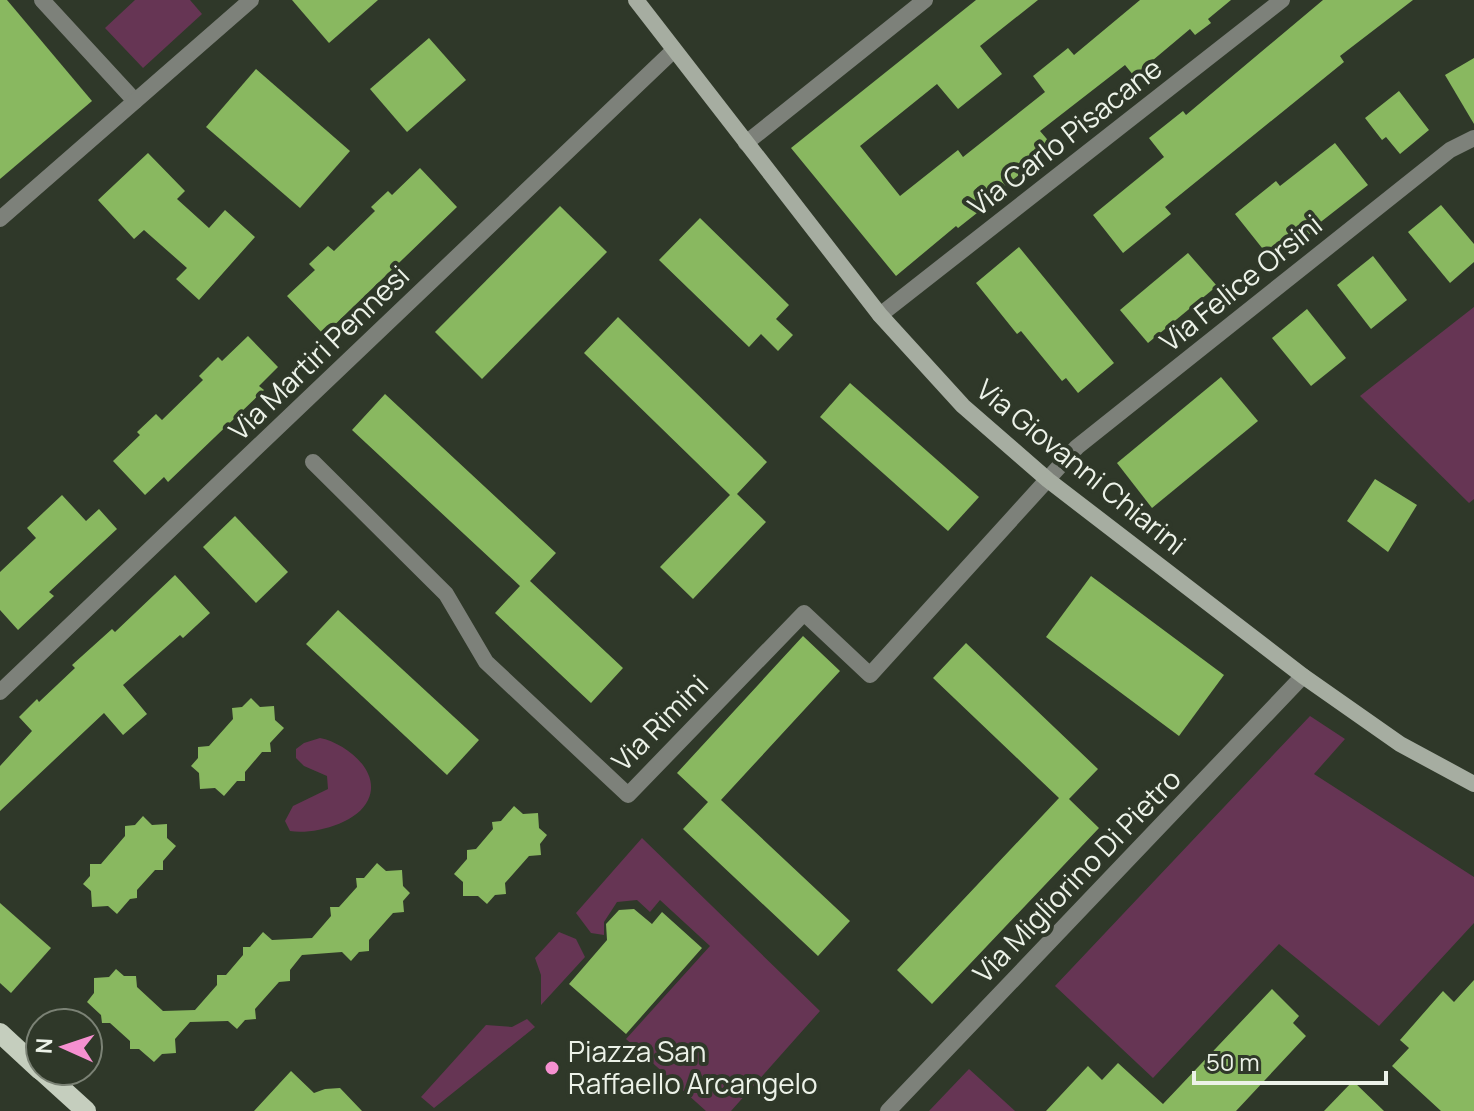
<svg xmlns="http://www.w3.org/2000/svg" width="1474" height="1111" font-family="Manrope,sans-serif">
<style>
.green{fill:#663554}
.building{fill:#89b860}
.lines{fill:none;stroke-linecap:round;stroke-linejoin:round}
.street{stroke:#7d817a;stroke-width:16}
.secondary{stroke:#a6ada1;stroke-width:16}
.primary{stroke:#c5cebe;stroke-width:20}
.poi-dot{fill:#f690d0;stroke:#2f3829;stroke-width:3}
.labels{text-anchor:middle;stroke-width:8;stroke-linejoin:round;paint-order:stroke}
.street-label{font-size:28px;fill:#ecf2e8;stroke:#2f3829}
.poi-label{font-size:28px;fill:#ecf2e8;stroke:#2f3829;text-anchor:start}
</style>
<rect width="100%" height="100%" fill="#2f3829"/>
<g class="green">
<path d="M135 0H190L202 14 143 68 105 28Z"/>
<path d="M1474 307V499L1469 503 1360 396Z"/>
<path d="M1310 716 1345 739 1314 774 1474 877V923L1379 1026 1279 944 1153 1078 1055 986Z"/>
<path d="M320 738C345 743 382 771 368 800 357 824 312 835 290 831L285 821 293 806 328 789 327 776 304 766 296 758V749L304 743Z"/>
<path d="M642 838 820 1011 731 1111H706L626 1039 710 946 660 900 650 912 637 900 617 902 604 922V935L591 933 576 913Z"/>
<path d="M559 932 576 939 585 957 541 1005V975L535 958Z"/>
<path d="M527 1019 535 1027 434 1108 421 1097 486 1025 512 1027Z"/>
<path d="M969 1069 1015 1111H929Z"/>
</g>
<g class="building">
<path d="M0 0H7L92 101 0 179Z"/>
<path d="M292 0H378L329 43Z"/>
<path d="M976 0H1038L980 46 1002 74 958 109 937 84 860 146 900 196 958 150 963 157 1045 92 1033 76 1068 48 1074 55 1140 0H1231L1208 19 1211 23 1195 35 1190 29 1134 76 1125 65 1040 131 1052 145 1034 159 1036 162 993 195 996 198 958 228 956 226 896 276 791 148Z"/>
<path d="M1323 0H1413L1340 56 1344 62 1165 207 1171 214 1123 253 1093 215 1164 157 1149 138 1183 111 1186 115Z"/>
<path d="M429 38 466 80 407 132 370 89Z"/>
<path d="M1474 58V124L1445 75Z"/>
<path d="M256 69 350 151 300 208 206 127Z"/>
<path d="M1399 91 1429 130 1400 154 1386 137 1382 140 1365 118Z"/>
<path d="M1335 143 1368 185 1313 228 1315 230 1274 263 1235 214 1276 181 1280 186Z"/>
<path d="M148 153 185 191 177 199 209 228 225 210 255 237 199 300 176 279 187 268 144 230 134 239 98 200Z"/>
<path d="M420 168 457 207 324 335 287 296 315 270 309 264 328 246 334 251 375 211 371 207 388 191 392 195Z"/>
<path d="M1441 205 1474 244V262L1450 283 1408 232Z"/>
<path d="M560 206 607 252 482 379 435 332Z"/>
<path d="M700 218 789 305 776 319 793 335 778 351 761 334 749 347 659 260Z"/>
<path d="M1019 247 1114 363 1078 393 1066 378 1062 381 1021 331 1017 334 976 283Z"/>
<path d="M1188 253 1217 286 1148 343 1120 310Z"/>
<path d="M1373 256 1407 300 1371 329 1337 285Z"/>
<path d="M1307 309 1346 358 1311 386 1272 338Z"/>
<path d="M618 317 767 462 737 494 766 522 693 599 660 567 730 495 584 353Z"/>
<path d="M248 336 278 367 259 386 264 390 168 482 164 477 145 495 113 461 140 435 137 432 156 414 162 420 203 380 199 376 218 357 222 361Z"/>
<path d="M1221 377 1258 421 1152 508 1117 463Z"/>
<path d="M850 383 979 497 948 531 820 417Z"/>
<path d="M385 394 556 553 530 581 623 668 591 703 495 613 520 586 352 430Z"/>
<path d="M1375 479 1417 505 1388 552 1347 521Z"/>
<path d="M62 495 86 521 99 509 117 529 49 592 54 596 18 630 0 610V572L36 538 27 528Z"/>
<path d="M235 516 288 572 256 603 203 547Z"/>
<path d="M175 575 210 613 183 638 180 635 123 685 147 714 123 735 104 713 0 811V766L32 731 19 717 37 699 39 702 75 668 72 665 112 629 115 632Z"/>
<path d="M1091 576 1224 675 1179 736 1046 637Z"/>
<path d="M338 610 479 740 447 775 306 644Z"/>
<path d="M803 636 840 671 721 800 850 921 818 956 683 829 708 802 677 773Z"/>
<path d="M966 643 1098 769 1069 799 1099 828 932 1004 897 970 1059 798 933 678Z"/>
<path d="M251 698 260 707 274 706 275 720 284 728 270 743 271 752H262L245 772V781H237L224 796 215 788 200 789 199 773 191 766 198 758V747L209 746 233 719 232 708 242 707Z"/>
<path d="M514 806 523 814 538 813 539 828 547 835 540 844 541 855 529 856 505 883 506 894 495 895 487 904 478 896H463V882L454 874 467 859V850L476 849 493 829 492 822 501 821Z"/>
<path d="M143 816 152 825 167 824V838L176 846 163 861V870H155L137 890V898L130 899 117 914 108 906 92 907 91 891 83 884 90 876V864H101L125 836V826L135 825Z"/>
<path d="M377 863 386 871 402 870 403 886 410 893 403 901 404 912 393 913 369 940V951L359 952 351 961 342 952 302 955 290 970V981L279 982 255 1009 256 1019 245 1020 237 1029 228 1021 190 1022 175 1039 176 1053 162 1054 154 1062 139 1049H130V1041L110 1023H102L101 1015 87 1002 94 993V978L109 977 116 969 124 976H136L137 987 163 1011 195 1010 217 985V975H226L243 955V947H250L263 932 272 940 312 938 331 916 330 907H339L357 887 356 878H364Z"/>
<path d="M0 903 51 948 11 993 0 983Z"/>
<path d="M634 909 652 924 662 912 702 948 626 1034 569 984 607 940 606 924 619 910Z"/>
<path d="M1474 980V1111H1441L1392 1066 1409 1048 1400 1040 1443 991 1454 1002Z"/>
<path d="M1272 989 1299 1016 1293 1023 1306 1036 1236 1111H1046L1088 1066 1102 1080 1118 1063 1163 1104Z"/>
<path d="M291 1071 314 1093 325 1089 340 1088 362 1111H254Z"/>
<path d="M1353 1081 1384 1111H1324Z"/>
</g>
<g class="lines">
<g class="street">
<path d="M42 0 135 101"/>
<path d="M746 143 925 0"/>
<path d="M0 219 251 0"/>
<path d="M880 315 1282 0"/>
<path d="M313 462 446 594 486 662 628 795 804 613 870 675 1077 447 1450 150 1474 138"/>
<path d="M0 692 674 50"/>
<path d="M888 1111 1303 676"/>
</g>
<path class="secondary" d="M636 0 880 315 963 406 1048 480 1303 676 1400 744 1474 784"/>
<g class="primary">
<path d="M0 1033 40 1070"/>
<path d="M42 1071 86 1111"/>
</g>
</g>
<circle class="poi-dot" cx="552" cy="1068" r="8"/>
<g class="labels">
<g class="street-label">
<text transform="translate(1065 137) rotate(-38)" y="10">Via Carlo Pisacane</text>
<text transform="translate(1241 283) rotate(-39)" y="10">Via Felice Orsini</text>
<text transform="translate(319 353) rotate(-44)" y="10">Via Martiri Pennesi</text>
<text transform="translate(1081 467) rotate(39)" y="10">Via Giovanni Chiarini</text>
<text transform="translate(660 723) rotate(-45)" y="10">Via Rimini</text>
<text transform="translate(1077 876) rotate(-46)" y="10">Via Migliorino Di Pietro</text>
</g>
<g class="poi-label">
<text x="568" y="1062">Piazza San<tspan x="568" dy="32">Raffaello Arcangelo</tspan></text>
</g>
</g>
<g transform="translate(64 1047) rotate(273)"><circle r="38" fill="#2f3829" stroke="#7b8275" stroke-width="2"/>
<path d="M0-6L14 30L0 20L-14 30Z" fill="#f690d0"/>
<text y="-12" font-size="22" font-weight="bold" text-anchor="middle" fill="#ecf2e8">N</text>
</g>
<path d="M1194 1071v12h192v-12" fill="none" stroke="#ecf2e8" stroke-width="4"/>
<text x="1206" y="1071" font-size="24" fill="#ecf2e8" stroke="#2f3829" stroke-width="6" paint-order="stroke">50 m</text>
</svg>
